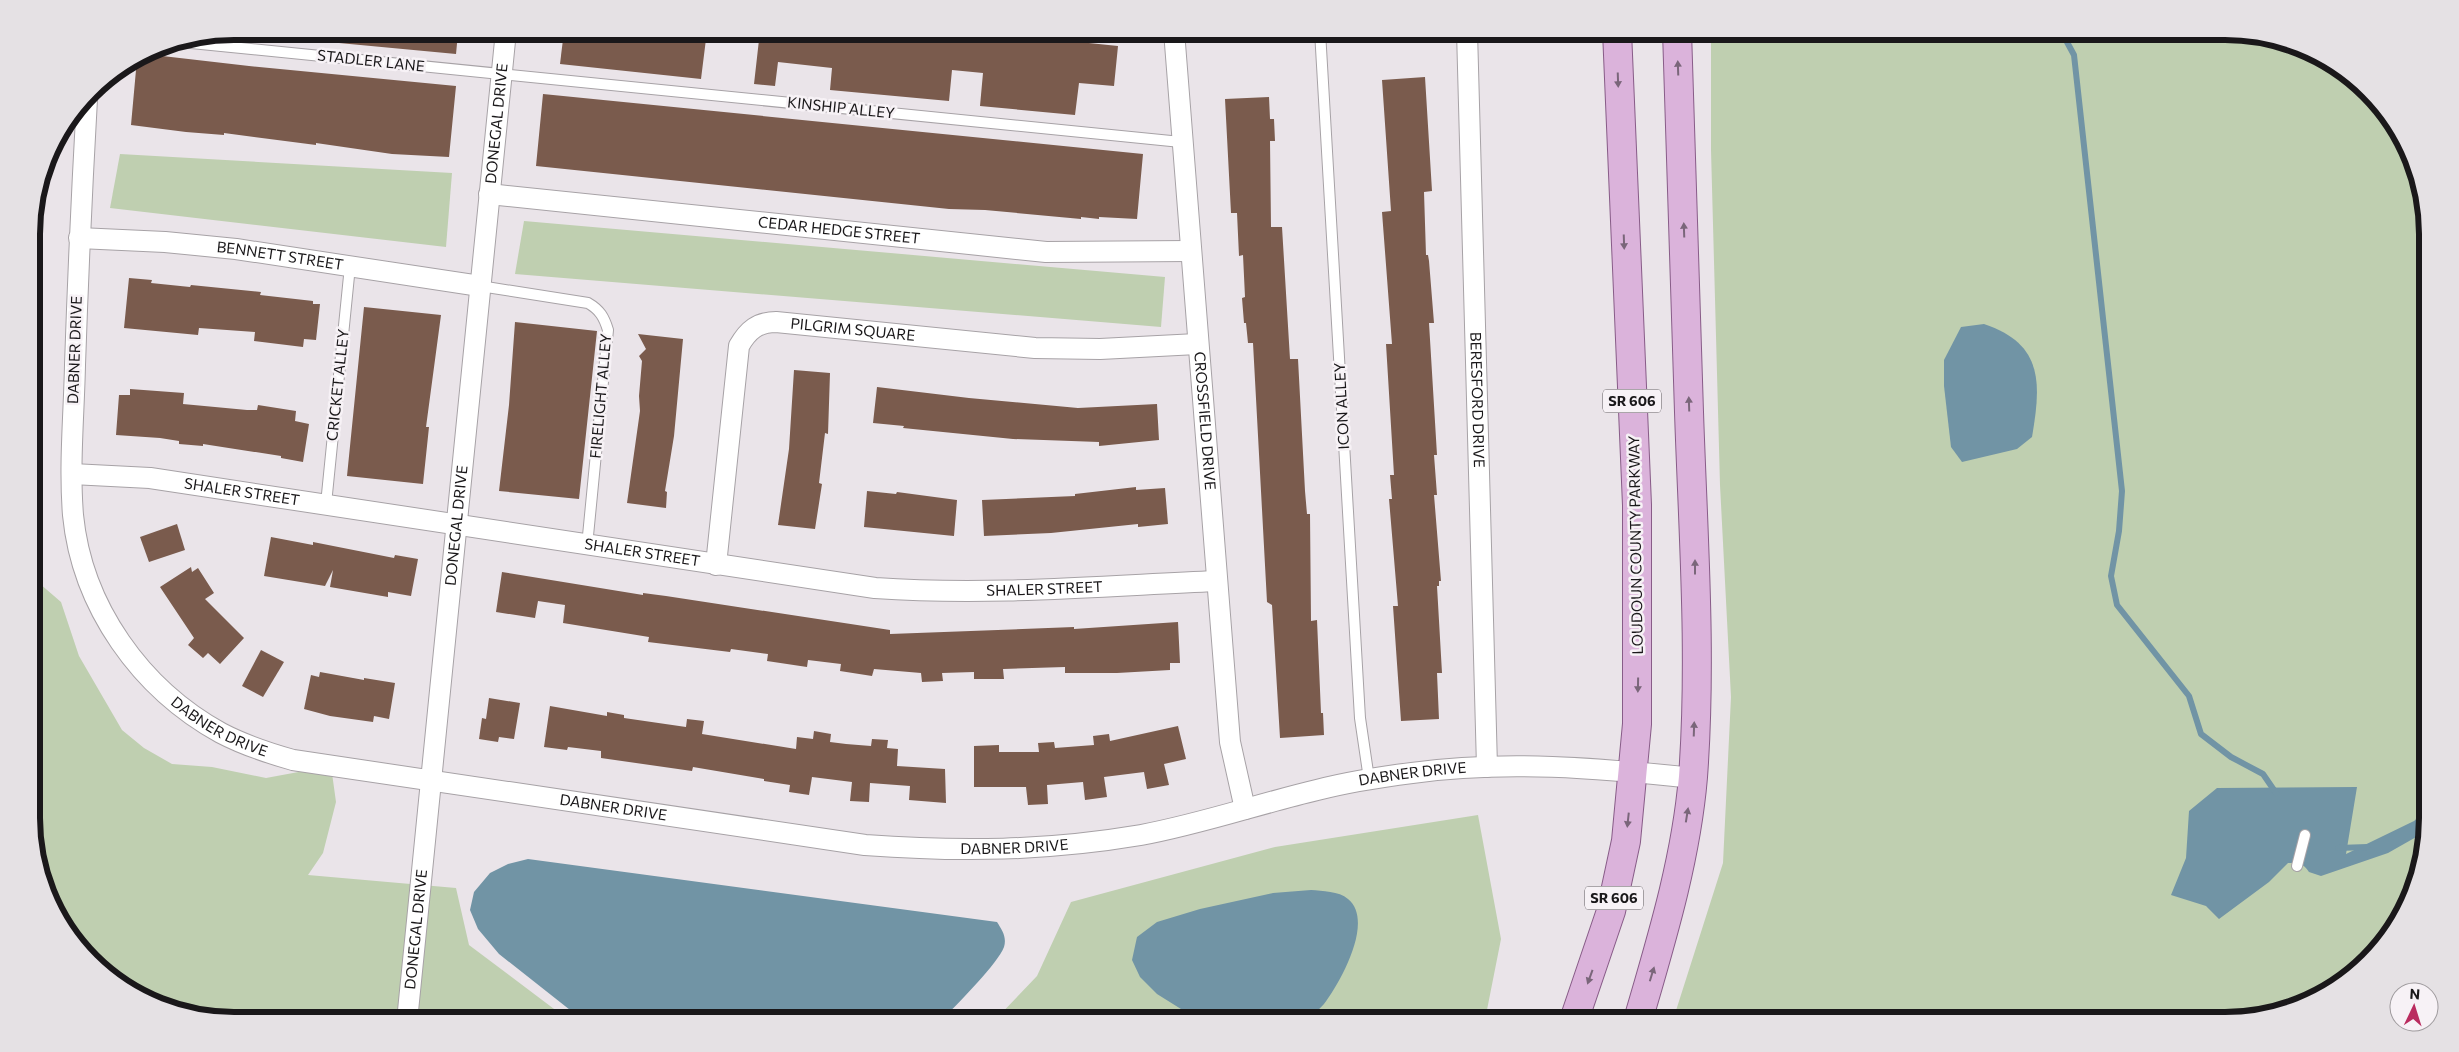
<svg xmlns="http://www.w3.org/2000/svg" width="2459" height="1052" font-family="Commissioner,sans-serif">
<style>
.green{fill:#bfcfb0}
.water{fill:#7194a5}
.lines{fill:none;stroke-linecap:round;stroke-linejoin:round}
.stream{stroke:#7194a5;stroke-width:6}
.building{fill:#7a5b4d}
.service-casing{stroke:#a7a2a6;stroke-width:12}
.minor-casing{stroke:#a7a2a6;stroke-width:22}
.primary-casing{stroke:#885c88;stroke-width:30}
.service{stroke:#fff;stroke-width:10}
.minor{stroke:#fff;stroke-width:20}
.primary{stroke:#dbb3db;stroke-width:28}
.oneway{fill:#7a667a}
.labels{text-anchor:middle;stroke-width:5;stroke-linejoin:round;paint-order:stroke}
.shield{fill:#f7f2f6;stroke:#5c595c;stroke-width:1}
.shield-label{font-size:14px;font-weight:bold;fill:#1a181a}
.street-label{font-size:15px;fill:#1a181a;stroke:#f7f2f6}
.rim{fill:none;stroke:#1a181a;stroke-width:6}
</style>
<rect width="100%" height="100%" fill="#eae4e9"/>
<g class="green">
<path d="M1711 31H2225L2302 47 2348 73 2386 111 2412 156 2426 208 2428 818 2412 895 2386 941 2338 986 2290 1010 2238 1020H1673L1723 863 1731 697 1720 485 1711 150Z"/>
<path d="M120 154 452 173 446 247 110 208Z"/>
<path d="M524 221 1165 277 1161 327 515 274Z"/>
<path d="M32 577 61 602 79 656 122 730 144 748 172 764 212 767 266 778 331 766 336 802 323 853 308 875 456 888 469 945 570 1021H234L157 1005 111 979 73 941 47 896 33 844Z"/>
<path d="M1478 815 1501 939 1485 1020 994 1021 1037 976 1071 902 1275 847Z"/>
</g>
<g class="water">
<path d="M1984 324C2044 344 2041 384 2032 437L2017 449 1962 462 1951 447 1944 386V360L1961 327Z"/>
<path d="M2357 787 2346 854 2414 821 2428 809 2425 832 2388 853 2321 876 2309 872C2303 863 2299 863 2288 863L2269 882 2219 919 2206 906 2171 895 2186 858 2189 811 2217 788Z"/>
<path d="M528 859 997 922C1002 930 1007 937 1004 947 997 965 956 1005 941 1021H584L499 954 478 929 470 910 474 892 490 873 508 864Z"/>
<path d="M1311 890C1322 891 1339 891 1348 899 1375 921 1340 983 1324 1004 1319 1010 1312 1015 1307 1021L1197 1019 1157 994 1140 977 1132 960 1137 937 1157 922 1200 909 1273 893Z"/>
</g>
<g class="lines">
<g class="stream">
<path d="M2061 31 2074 55 2122 491 2119 531 2111 576 2117 605 2189 696 2201 734 2231 757 2263 774 2276 793"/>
<path d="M2338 848 2368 847"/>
</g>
</g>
<g class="building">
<path d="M340 31 458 33 456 54 339 43Z"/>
<path d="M564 31H707L701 79 560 64Z"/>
<path d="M760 31H972L1118 46 1114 86 1079 83 1075 115 980 106 983 73 952 70 949 101 830 90 832 68 778 62 775 86 754 84Z"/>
<path d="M145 54 249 66 456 86 449 157 392 154 316 143V145L224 133V135L186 132 131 125 137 59Z"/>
<path d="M1425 77 1432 191 1424 192 1426 255H1428L1429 261 1434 323H1429L1437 455H1434L1437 495H1434L1441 581H1439V586H1437L1442 673H1437L1439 719 1401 721 1393 606H1398L1389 499H1392L1390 475H1394L1386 344H1392L1382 212 1391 211 1382 80Z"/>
<path d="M543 94 1143 154 1137 219 1099 217V219L1081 217V219L985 210 949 209 536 166Z"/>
<path d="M1269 97 1270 119H1274L1275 141H1270L1271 227H1282L1290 359H1298L1305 491 1307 514H1310L1311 621 1317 620 1321 713H1323L1324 735 1280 738 1272 605 1267 602 1253 343H1248L1246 323H1244L1242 298 1245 297 1243 255 1239 256 1237 213H1231L1225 99Z"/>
<path d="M129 278 152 280 151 283 190 287 191 285 261 292 260 295 313 301V304H320L316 340 304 339 303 347 254 341 255 332 199 328 198 335 124 328Z"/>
<path d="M364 307 441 315 426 427H429L423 484 347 476Z"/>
<path d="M515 322 597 331 579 499 499 491 509 405Z"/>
<path d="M638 334 683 339 674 436 665 491 667 492 666 508 627 503 640 411 639 396 642 361 639 356 646 349Z"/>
<path d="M794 370 830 373 828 434 825 433 819 483 822 484 815 529 778 525 789 449Z"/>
<path d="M877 387 969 398 1078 408 1157 404 1159 440 1099 446V442L1013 439 903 428 904 426 873 423Z"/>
<path d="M130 389 184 393 183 404 247 410H257L258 405 296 411 295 421 309 424 303 462 281 458V456L203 444V446L179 444V441L160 438 116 435 119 395H130Z"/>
<path d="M1136 487V490L1165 488 1168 524 1138 527V524L1051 533 984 536 982 500 1075 496V494Z"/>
<path d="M867 491 896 494 897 492 957 500 954 536 864 527Z"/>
<path d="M177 524 185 550 149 562 140 537Z"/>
<path d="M271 537 313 545V542L394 558 395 555 418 559 411 596 388 592V597L330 587 333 570 325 586 264 576Z"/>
<path d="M191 567 192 572 198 568 214 593 205 599 244 638 220 664 208 653 203 658 188 645 194 638 160 587Z"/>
<path d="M502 572 643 595V593L666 596 890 630V634L1074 627V629L1178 622 1180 663H1170V670L1117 673H1065V667L1003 669 1004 679H974V672L942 673 943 681 922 682 921 673 874 669 872 676 840 671 841 664 808 660 807 667 767 661 768 654 731 649 730 652 648 642 649 637 563 623 565 605 538 601 535 618 496 612Z"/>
<path d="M261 650 284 662 263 697 242 686Z"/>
<path d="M320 672 364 680V678L395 683 389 719 374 716 373 722 330 716 304 709 311 675 319 677Z"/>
<path d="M489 698 520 703 514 739 499 737 498 742 479 739 482 718 486 719Z"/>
<path d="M550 706 607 716V712L624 715V718L686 727 687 719 704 721 702 734 796 749 797 737 813 739 814 731 831 734 830 742 846 744 871 746 872 739 888 740 887 748 898 749 897 766 945 769 946 803 909 800 910 786 870 783 869 802 850 801 852 782 812 777 809 795 789 792 790 785 764 781V779L693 767 692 771 601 758V751L568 747 567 750 544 747Z"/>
<path d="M1178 726 1186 759 1164 764 1169 785 1147 789 1144 772 1104 777 1107 797 1085 800 1083 782 1047 785 1048 804 1028 805 1026 787H974V746L999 745V752H1039L1038 743 1054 742 1055 748 1094 745 1093 736 1109 734 1110 741Z"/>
</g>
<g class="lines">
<g class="service-casing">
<g id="service">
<path d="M1320 31 1360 718 1369 779"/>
<path d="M181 42 1181 142"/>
<path d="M480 286 588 303C600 310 604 317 608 330L587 546"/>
<path d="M326 504 350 266"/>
<path d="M2297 866 2305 835"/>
</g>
</g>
<g class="minor-casing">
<g id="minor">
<path id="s1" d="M1174 31 1230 742 1245 809"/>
<path id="s2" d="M1467 31 1487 767"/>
<path d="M1494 31H1614"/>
<path id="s3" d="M87 99C82 187 78 276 75 365 74 414 69 465 73 515 82 607 141 689 221 733 244 745 268 753 293 760L865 845C961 852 1046 851 1141 835 1201 824 1258 804 1317 790 1348 782 1380 777 1412 773 1505 760 1599 768 1693 778"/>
<path id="s4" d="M489 194 1046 252 1190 251"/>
<path id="s5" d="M79 238 165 242 236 249 480 286"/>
<path id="s6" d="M72 474 150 478 875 588C989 596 1102 586 1216 581"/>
<path id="s7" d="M716 565 739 346C748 330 758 322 776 322L1035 348 1100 349 1197 344"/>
<path id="s8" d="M407 1021 506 31"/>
</g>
</g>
<g class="primary-casing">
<g id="primary">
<path d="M1574 1020 1611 911 1626 841 1637 724V505L1617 31"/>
<path d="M1638 1020C1661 941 1686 860 1693 777 1702 655 1693 533 1689 412 1684 285 1682 158 1677 31"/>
</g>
</g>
<use href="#service" class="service"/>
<use href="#minor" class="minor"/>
<use href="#primary" class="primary"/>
</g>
<defs><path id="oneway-solid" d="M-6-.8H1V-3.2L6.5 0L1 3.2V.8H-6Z" transform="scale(1.25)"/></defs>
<g class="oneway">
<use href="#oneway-solid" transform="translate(1678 68) rotate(-92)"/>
<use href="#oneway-solid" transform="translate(1618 80) rotate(88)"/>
<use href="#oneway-solid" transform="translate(1684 230) rotate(-92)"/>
<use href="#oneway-solid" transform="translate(1624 242) rotate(88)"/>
<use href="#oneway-solid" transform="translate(1689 404) rotate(-92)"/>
<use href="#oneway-solid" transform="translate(1695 567) rotate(-90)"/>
<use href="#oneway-solid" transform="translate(1638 685) rotate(91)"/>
<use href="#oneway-solid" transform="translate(1694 729) rotate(-88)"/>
<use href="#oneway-solid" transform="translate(1687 815) rotate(-81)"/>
<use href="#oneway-solid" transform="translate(1628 820) rotate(96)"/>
<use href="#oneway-solid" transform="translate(1652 974) rotate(-73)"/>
<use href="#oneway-solid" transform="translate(1590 977) rotate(110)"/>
</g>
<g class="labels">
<g class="shield">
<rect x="1603" y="389.5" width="58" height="23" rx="4"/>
<rect x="1585" y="886.5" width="58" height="23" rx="4"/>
</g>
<g class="shield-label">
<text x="1632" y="406">SR 606</text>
<text x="1614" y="903">SR 606</text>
</g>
<g class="street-label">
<text transform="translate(371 61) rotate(6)" y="5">STADLER LANE</text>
<text transform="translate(841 108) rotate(6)" y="5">KINSHIP ALLEY</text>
<text dy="5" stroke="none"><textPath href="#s8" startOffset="902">DONEGAL DRIVE</textPath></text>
<text dy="5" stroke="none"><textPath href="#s4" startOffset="352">CEDAR HEDGE STREET</textPath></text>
<text dy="5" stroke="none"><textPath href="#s5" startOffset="202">BENNETT STREET</textPath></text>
<text dy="5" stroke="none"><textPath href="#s7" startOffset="344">PILGRIM SQUARE</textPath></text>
<text transform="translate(75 350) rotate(-88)" y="5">DABNER DRIVE</text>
<text transform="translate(338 385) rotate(-84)" y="5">CRICKET ALLEY</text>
<text transform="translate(601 396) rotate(-85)" y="5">FIRELIGHT ALLEY</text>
<text dy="5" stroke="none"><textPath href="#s2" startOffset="369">BERESFORD DRIVE</textPath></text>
<text transform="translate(1342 406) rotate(-93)" y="5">ICON ALLEY</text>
<text dy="5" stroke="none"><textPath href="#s1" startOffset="391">CROSSFIELD DRIVE</textPath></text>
<text dy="5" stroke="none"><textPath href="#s6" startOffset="171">SHALER STREET</textPath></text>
<text dy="5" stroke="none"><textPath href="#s8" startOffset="498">DONEGAL DRIVE</textPath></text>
<text transform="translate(1636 545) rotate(-91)" y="5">LOUDOUN COUNTY PARKWAY</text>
<text dy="5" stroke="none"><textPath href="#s6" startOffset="576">SHALER STREET</textPath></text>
<text dy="5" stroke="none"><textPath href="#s6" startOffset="981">SHALER STREET</textPath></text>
<text dy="5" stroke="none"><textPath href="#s3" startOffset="686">DABNER DRIVE</textPath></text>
<text dy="5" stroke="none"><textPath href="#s3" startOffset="1901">DABNER DRIVE</textPath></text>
<text dy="5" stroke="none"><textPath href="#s3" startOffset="1091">DABNER DRIVE</textPath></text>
<text dy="5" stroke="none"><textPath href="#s3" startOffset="1495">DABNER DRIVE</textPath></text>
<text dy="5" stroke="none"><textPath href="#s8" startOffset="92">DONEGAL DRIVE</textPath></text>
</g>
</g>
<path d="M0 0H2459V1052H0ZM234 40H2225A194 194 0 0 1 2419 234V818A194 194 0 0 1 2225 1012H234A194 194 0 0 1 40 818V234A194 194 0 0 1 234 40Z" fill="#e5e1e4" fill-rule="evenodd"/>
<path class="rim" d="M234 40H2225A194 194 0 0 1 2419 234V818A194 194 0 0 1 2225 1012H234A194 194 0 0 1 40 818V234A194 194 0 0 1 234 40Z"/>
<g transform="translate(2414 1007) rotate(4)"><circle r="24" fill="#f7f2f6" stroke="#9f9b9e"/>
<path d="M0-4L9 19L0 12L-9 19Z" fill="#ba2c5f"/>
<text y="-8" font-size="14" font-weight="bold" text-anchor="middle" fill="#1a181a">N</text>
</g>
</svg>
